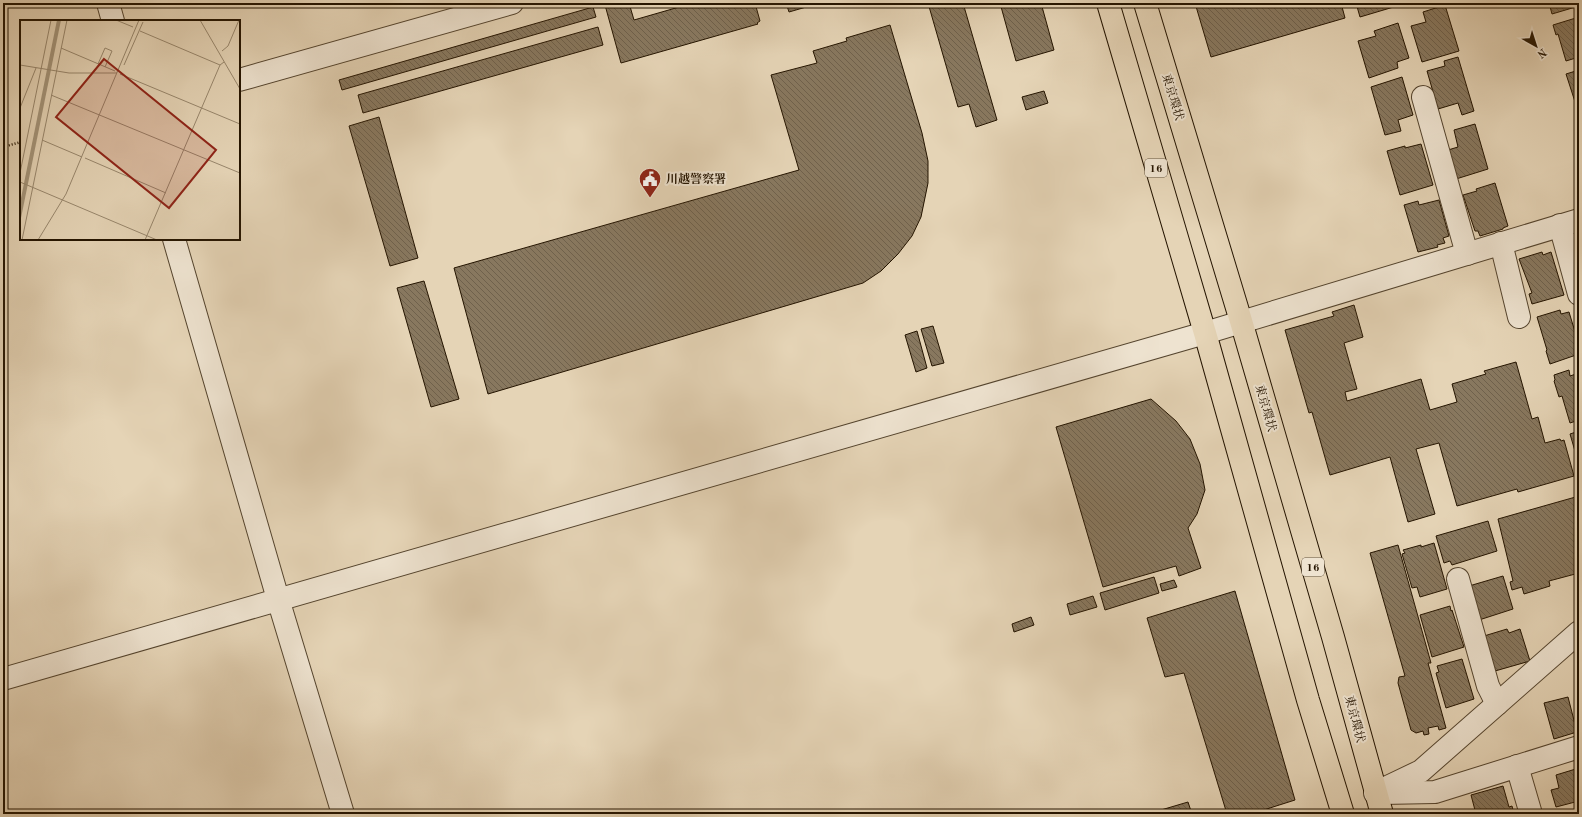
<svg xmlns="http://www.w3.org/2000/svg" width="1582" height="817" font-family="'Old Standard TT','Noto Serif JP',serif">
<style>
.building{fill:url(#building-back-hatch);stroke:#241400}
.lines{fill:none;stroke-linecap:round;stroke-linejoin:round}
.minor-casing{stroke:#54442e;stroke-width:24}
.highway-casing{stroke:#241400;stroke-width:24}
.path{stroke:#241400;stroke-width:2.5;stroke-dasharray:1 2;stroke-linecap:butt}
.minor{stroke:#eee3d0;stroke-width:22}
.highway{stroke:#e5d4b6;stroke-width:22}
.labels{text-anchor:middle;stroke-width:4;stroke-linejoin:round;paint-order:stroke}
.shield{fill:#eee3d0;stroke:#61523e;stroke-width:1}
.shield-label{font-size:11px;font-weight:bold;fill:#241400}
.street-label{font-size:12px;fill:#241400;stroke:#eee3d0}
.poi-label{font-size:12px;font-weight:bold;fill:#241400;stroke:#eee3d0;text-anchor:start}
.inset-road{fill:none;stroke:#98876d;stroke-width:1}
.view{fill:#8f2418;fill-opacity:0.15;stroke:#8f2418;stroke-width:2}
.inset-edge{fill:none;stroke:#241400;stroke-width:2}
</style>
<defs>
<pattern id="building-back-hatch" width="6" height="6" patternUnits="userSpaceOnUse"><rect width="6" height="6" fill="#88785f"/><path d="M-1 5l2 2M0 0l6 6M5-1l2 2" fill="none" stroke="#6f614c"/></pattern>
</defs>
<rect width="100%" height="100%" fill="#e5d4b6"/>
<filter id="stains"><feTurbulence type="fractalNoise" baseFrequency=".005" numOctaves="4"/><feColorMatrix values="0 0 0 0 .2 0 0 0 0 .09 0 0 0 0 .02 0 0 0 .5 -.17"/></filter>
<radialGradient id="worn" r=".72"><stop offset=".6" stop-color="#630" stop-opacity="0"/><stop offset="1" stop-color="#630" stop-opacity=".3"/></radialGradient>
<g class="building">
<path d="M613 3H629L634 20 693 3H755L760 21 757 23 758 24 621 63 605 5Z"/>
<path d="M786 3H820L789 12Z"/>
<path d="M928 3H963L997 120 976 127 969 104 958 107Z"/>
<path d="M1000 3H1041L1054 50 1016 61Z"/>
<path d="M1195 3H1341L1345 18 1211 57Z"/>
<path d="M1356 3H1407L1360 17Z"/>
<path d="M1549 3H1579V6L1552 14Z"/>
<path d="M1445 5 1459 51 1422 62 1411 26 1426 22 1423 12Z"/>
<path d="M593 7 596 17 342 90 339 80Z"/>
<path d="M1579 17V57L1566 61 1558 34 1556 35 1553 25Z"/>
<path d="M1398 23 1409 58 1397 62 1398 68 1369 78 1358 41 1376 36 1374 31Z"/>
<path d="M890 25 922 133 928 161V183L921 217 912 236 898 254 881 271 863 283 488 394 454 268 799 170 771 75 817 63 813 51 847 41 846 38Z"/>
<path d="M598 27 603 45 363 113 358 95Z"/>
<path d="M1458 57 1474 111 1462 115 1458 103 1438 109 1427 71 1445 66 1444 61Z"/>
<path d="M1579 70V108H1577L1566 74Z"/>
<path d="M1402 77 1413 115 1398 120 1401 131 1385 135 1371 87Z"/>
<path d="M1044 91 1048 103 1026 110 1022 97Z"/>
<path d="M379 117 418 258 390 266 349 126Z"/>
<path d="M1475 124 1488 169 1456 179 1448 150 1458 147 1454 130Z"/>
<path d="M1421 144 1433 185 1400 195 1387 151 1405 146V148Z"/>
<path d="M1495 183 1508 226 1503 228V229L1480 236 1478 231H1475L1463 195 1477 191 1476 189Z"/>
<path d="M1439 200 1449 236 1443 238 1445 243 1437 245 1438 247 1418 252 1404 205 1418 201 1419 205Z"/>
<path d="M1542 252 1543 255 1551 252 1564 295 1532 304 1529 294 1532 293 1519 259Z"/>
<path d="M424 281 459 399 431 407 397 288Z"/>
<path d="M1354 305 1363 337 1344 343 1357 389 1345 392 1347 401 1421 379 1430 410 1457 402 1452 384 1486 374 1484 371 1516 362 1532 419 1538 417 1545 443 1560 439 1561 441 1564 440 1574 476 1518 492 1517 489 1457 506 1439 443 1416 449 1435 514 1408 522 1390 457 1330 475 1312 412 1309 413 1285 330 1334 316 1332 312Z"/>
<path d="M1560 310 1561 314 1569 312 1579 345V354L1550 364 1546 351 1547 350 1537 317Z"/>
<path d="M933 326 944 363 932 366 921 329Z"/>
<path d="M917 331 927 368 916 372 905 335Z"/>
<path d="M1569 370 1570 376 1579 373V420L1570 423 1562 396 1559 397 1554 381 1555 380 1554 375Z"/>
<path d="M1151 399 1176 421 1190 439 1200 464 1205 490 1197 514 1188 528 1201 568 1179 576 1176 566 1103 587 1056 427Z"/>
<path d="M1579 431V465L1570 434Z"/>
<path d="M1579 496V573L1549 581 1550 586 1524 594 1522 587 1512 590 1510 582 1513 581 1498 519Z"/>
<path d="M1488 521 1497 551 1452 565 1450 561 1444 563 1436 536Z"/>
<path d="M1434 543 1447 589 1420 597 1417 587 1412 588 1402 554 1405 553 1403 550 1421 545V547Z"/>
<path d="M1398 545 1431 663H1428L1446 728 1439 730 1438 726 1428 728 1429 734 1424 735 1423 731 1416 733 1411 730 1398 683 1399 677 1405 676 1370 553Z"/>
<path d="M1503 576 1513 609 1479 620 1469 586Z"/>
<path d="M1154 577 1159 593 1105 610 1100 593Z"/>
<path d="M1174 580 1177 587 1162 591 1160 584Z"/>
<path d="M1235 591 1295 800 1251 814H1227L1184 673 1165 677 1147 618Z"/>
<path d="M1093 596 1097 607 1070 615 1067 604Z"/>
<path d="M1450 606 1451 611 1452 610 1464 647 1432 657 1420 615Z"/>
<path d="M1031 617 1034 625 1014 632 1012 624Z"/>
<path d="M1507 629 1509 633 1520 629 1530 661 1495 671 1484 636Z"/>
<path d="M1462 659 1474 699 1446 708 1436 673 1439 672 1437 666Z"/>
<path d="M1568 697 1577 732 1554 739 1544 703Z"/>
<path d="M1579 768V801L1556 807 1551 790 1559 788 1556 775Z"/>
<path d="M1503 786 1509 807 1512 806 1514 814H1476L1471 795Z"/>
<path d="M1188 802 1192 814H1162L1161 810Z"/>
<path d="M1579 809V814H1570L1569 812Z"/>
</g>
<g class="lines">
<g class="minor-casing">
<g id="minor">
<path d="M108 3 113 21"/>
<path d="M239 80 512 3"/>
<path d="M1423 97 1467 254"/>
<path d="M1560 225 1579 294"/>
<path d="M174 239 278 599 343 814"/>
<path d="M1501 243 1519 317"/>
<path d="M1458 579 1488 686 1497 704"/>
<path d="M3 679 1205 333 1579 220"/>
<path d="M1517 766 1531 814"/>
<path d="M1375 793 1421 771 1579 632"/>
<path d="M1382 793 1435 792 1579 747"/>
</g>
</g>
<g class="highway-casing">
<g id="highway">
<path d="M1108 3 1205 333 1308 700 1343 814"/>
<path d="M1145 3 1241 321 1333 637 1382 814"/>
</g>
</g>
<path class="path" d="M3 147 21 142"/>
<use href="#minor" class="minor"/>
<use href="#highway" class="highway"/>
</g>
<defs>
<g id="civic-pin" transform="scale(1.15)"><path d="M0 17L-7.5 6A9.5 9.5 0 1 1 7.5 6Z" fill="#8f2418" stroke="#eee3d0"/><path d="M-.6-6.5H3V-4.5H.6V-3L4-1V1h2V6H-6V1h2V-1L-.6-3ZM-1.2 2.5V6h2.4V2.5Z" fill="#fff"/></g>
</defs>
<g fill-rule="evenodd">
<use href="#civic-pin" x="650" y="179"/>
</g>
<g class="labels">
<g class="shield">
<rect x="1145" y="159" width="22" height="18" rx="3"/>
<rect x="1302" y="558" width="22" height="18" rx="3"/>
</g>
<g class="shield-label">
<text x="1156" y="172">16</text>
<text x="1313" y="571">16</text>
</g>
<g class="street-label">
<text transform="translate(1173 97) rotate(73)" y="4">東京環状</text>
<text transform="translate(1266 408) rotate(74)" y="4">東京環状</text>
<text transform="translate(1355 719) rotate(75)" y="4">東京環状</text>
</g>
<g class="poi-label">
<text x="666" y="183">川越警察署</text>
</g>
</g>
<g transform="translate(20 20)">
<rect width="220" height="220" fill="#e5d4b6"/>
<path d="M37 0H41L0 203V183Z" fill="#a39378"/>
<path class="inset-road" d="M96 0 113 7M180 0 220 69M120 11 200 45M41 28 95 51M202 31 208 26 219 0M78 44 85 28 92 31 85 47M0 45 49 53H97M104 45 123 2M100 54 220 104M31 75 220 153M0 88 16 48M22 120 62 137M65 138 146 173M0 153 31 0M0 162 137 220M2 220 47 0M18 220 46 174 119 0M125 220 200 45 204 42"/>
<path class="view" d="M84 39 196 130 149 188 36 97Z"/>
<rect width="220" height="220" class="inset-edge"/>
</g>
<rect width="1582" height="817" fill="none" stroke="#e5d4b6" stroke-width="16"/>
<rect x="4" y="4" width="1574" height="809" fill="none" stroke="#241400" stroke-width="2"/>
<rect x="8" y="8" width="1566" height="801" fill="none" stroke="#241400"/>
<g transform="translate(1536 46) rotate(141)" stroke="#eee3d0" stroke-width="3" paint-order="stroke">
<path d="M0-3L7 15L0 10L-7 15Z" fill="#241400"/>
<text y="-6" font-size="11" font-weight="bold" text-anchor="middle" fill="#241400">N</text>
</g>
<rect width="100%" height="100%" filter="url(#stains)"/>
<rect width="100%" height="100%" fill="url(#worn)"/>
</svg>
